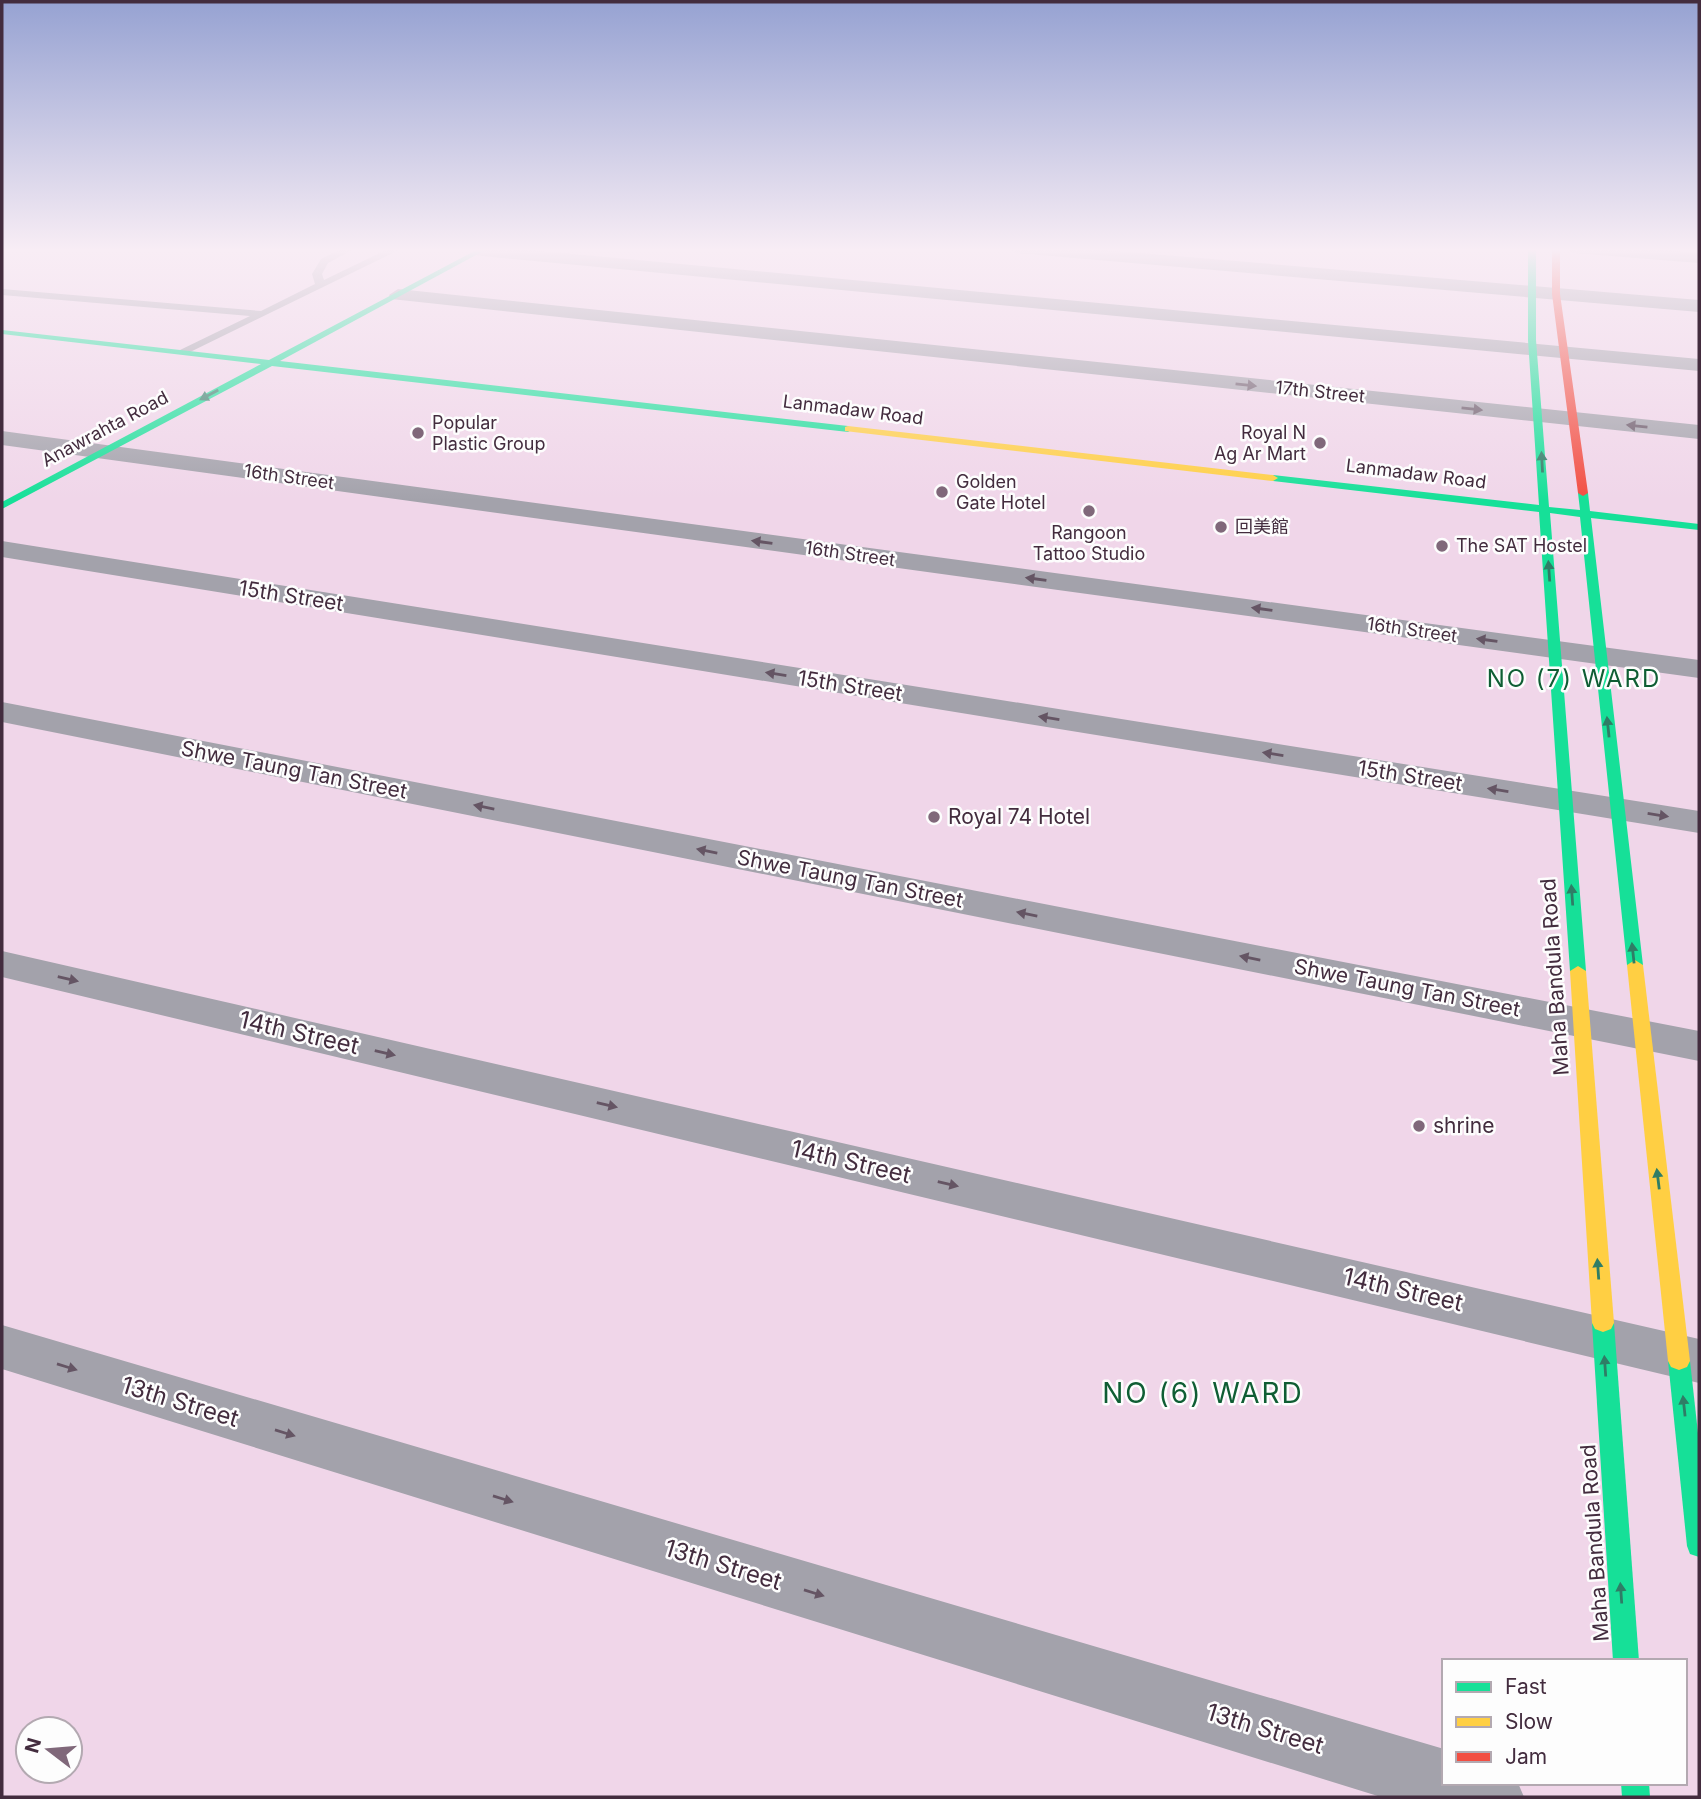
<svg xmlns="http://www.w3.org/2000/svg" width="1701" height="1799" font-family="Inter,'Noto Sans SC',sans-serif">
<style>
.lines{fill:none;stroke-linecap:round;stroke-linejoin:round}
.lane{fill:#a3a2ab;fill-rule:evenodd}
.street{fill:#a3a2ab;fill-rule:evenodd}
.fast{fill:#16e098;fill-rule:evenodd}
.slow{fill:#ffcf43;fill-rule:evenodd}
.jam{fill:#f24e42;fill-rule:evenodd}
.oneway{fill:#655564}
.oneway2{fill:#2f7d66}
.poi-dot{fill:#80687a;stroke:#fdfdfd;stroke-width:2.5}
.labels{text-anchor:middle;stroke-width:5;stroke-linejoin:round;paint-order:stroke}
.far-street-label{font-size:18px;fill:#432c3e;stroke:#fdfdfd}
.far-poi-label{font-size:18px;fill:#432c3e;stroke:#fdfdfd;text-anchor:start}
.street-label{font-size:21px;fill:#432c3e;stroke:#fdfdfd}
.poi-label{font-size:21px;fill:#432c3e;stroke:#fdfdfd;text-anchor:start}
.quarter-label{font-size:24px;letter-spacing:2px;fill:#0f5e34;stroke:#fdfdfd}
.near-street-label{font-size:24px;fill:#432c3e;stroke:#fdfdfd}
.near-quarter-label{font-size:28px;letter-spacing:2px;fill:#0f5e34;stroke:#fdfdfd}
</style>
<rect width="100%" height="100%" fill="#f0d6e9"/>
<g class="lines">
<path class="lane" d="M343 248H356L328 263 322 274 324 280 390 248H403L184 355 178 352 180 350 250 316 2 295V289L261 311 315 284 312 274 321 259Z"/>
<g class="street">
<path d="M475 248H509L1699 359V371L482 256 476 255Z"/>
<path d="M1008 248H1081L1699 300V312L1016 253Z"/>
<path d="M1565 248H1642L1699 253V263L1573 253Z"/>
<path d="M398 289 1699 425V439L391 299 389 295Z"/>
<path d="M2 431 1699 660V678L2 445Z"/>
<path d="M2 541 1699 811V833L2 557Z"/>
<path d="M2 702 1699 1031V1061L2 722Z"/>
<path d="M2 951 1699 1339V1383L2 977Z"/>
<path d="M2 1325 1444 1749V1783H1518L1524 1797H1381L2 1369Z"/>
</g>
<g class="fast">
<path d="M480 248H489L280 361 848 426 853 429 848 432 272 366 2 509V502L261 364 2 334V330L269 360Z"/>
<path d="M1528 248H1536V340L1549 507 1580 510 1578 493 1583 490 1588 493 1590 511 1699 524V530L1591 518 1643 965 1635 970 1627 965 1580 517 1550 513 1586 971 1578 976 1570 971 1539 512 1273 481 1268 478 1273 475 1539 505 1528 340Z"/>
<path d="M1603 1314 1611 1317 1614 1323 1639 1661H1613L1592 1323 1595 1317Z"/>
<path d="M1679 1352 1687 1355 1690 1361 1699 1442V1557L1690 1554 1687 1546 1668 1361 1671 1355Z"/>
<path d="M1621 1783H1649L1650 1797H1622Z"/>
</g>
<g class="slow">
<path d="M848 426 1273 475 1278 478 1273 481 845 431V427Z"/>
<path d="M1635 960 1643 965 1690 1361 1687 1367 1679 1370 1671 1367 1668 1361 1627 965Z"/>
<path d="M1578 966 1586 971 1614 1323 1611 1329 1603 1332 1595 1329 1592 1323 1570 971Z"/>
</g>
<path class="jam" d="M1552 248H1560V294L1588 493 1583 496 1578 493 1552 294Z"/>
</g>
<defs><path id="oneway-solid" d="M-6-.8H1V-3.2L6.5 0L1 3.2V.8H-6Z" transform="scale(1.75)"/></defs>
<g class="oneway">
<use href="#oneway-solid" transform="translate(1246 385) rotate(6)"/>
<use href="#oneway-solid" transform="translate(1472 409) rotate(6)"/>
<use href="#oneway-solid" transform="translate(1637 426) rotate(-174)"/>
<use href="#oneway-solid" transform="translate(762 542) rotate(-172)"/>
<use href="#oneway-solid" transform="translate(1036 579) rotate(-172)"/>
<use href="#oneway-solid" transform="translate(1262 609) rotate(-172)"/>
<use href="#oneway-solid" transform="translate(1487 640) rotate(-172)"/>
<use href="#oneway-solid" transform="translate(776 674) rotate(-171)"/>
<use href="#oneway-solid" transform="translate(1049 718) rotate(-171)"/>
<use href="#oneway-solid" transform="translate(1273 754) rotate(-171)"/>
<use href="#oneway-solid" transform="translate(1498 790) rotate(-171)"/>
<use href="#oneway-solid" transform="translate(484 807) rotate(-169)"/>
<use href="#oneway-solid" transform="translate(1658 815) rotate(9)"/>
<use href="#oneway-solid" transform="translate(707 851) rotate(-169)"/>
<use href="#oneway-solid" transform="translate(1027 914) rotate(-169)"/>
<use href="#oneway-solid" transform="translate(1250 958) rotate(-169)"/>
<use href="#oneway-solid" transform="translate(68 979) rotate(13)"/>
<use href="#oneway-solid" transform="translate(385 1053) rotate(13)"/>
<use href="#oneway-solid" transform="translate(607 1105) rotate(13)"/>
<use href="#oneway-solid" transform="translate(948 1184) rotate(13)"/>
<use href="#oneway-solid" transform="translate(67 1367) rotate(17)"/>
<use href="#oneway-solid" transform="translate(285 1433) rotate(17)"/>
<use href="#oneway-solid" transform="translate(503 1499) rotate(17)"/>
<use href="#oneway-solid" transform="translate(814 1593) rotate(17)"/>
</g>
<g class="oneway2">
<use href="#oneway-solid" transform="translate(209 395) rotate(152)"/>
<use href="#oneway-solid" transform="translate(1542 462) rotate(-93)"/>
<use href="#oneway-solid" transform="translate(1549 571) rotate(-94)"/>
<use href="#oneway-solid" transform="translate(1608 727) rotate(-96)"/>
<use href="#oneway-solid" transform="translate(1572 895) rotate(-94)"/>
<use href="#oneway-solid" transform="translate(1633 953) rotate(-96)"/>
<use href="#oneway-solid" transform="translate(1658 1179) rotate(-97)"/>
<use href="#oneway-solid" transform="translate(1598 1269) rotate(-94)"/>
<use href="#oneway-solid" transform="translate(1605 1366) rotate(-94)"/>
<use href="#oneway-solid" transform="translate(1684 1406) rotate(-96)"/>
<use href="#oneway-solid" transform="translate(1621 1593) rotate(-94)"/>
</g>
<linearGradient id="sky" x2="0" y2="1"><stop stop-color="#96a2d2"/><stop offset="0.5" stop-color="#f8edf5"/><stop offset="1" stop-color="#f8edf5" stop-opacity="0"/></linearGradient>
<rect width="1701" height="500" fill="url(#sky)"/>
<g class="poi-dot">
<circle cx="418" cy="433" r="7"/>
<circle cx="1320" cy="443" r="7"/>
<circle cx="942" cy="492" r="7"/>
<circle cx="1089" cy="511" r="7"/>
<circle cx="1221" cy="527" r="7"/>
<circle cx="1442" cy="546" r="7"/>
<circle cx="934" cy="817" r="7"/>
<circle cx="1419" cy="1126" r="7"/>
</g>
<g class="labels">
<g class="far-street-label">
<text transform="translate(1320 392) rotate(6)" y="6">17th Street</text>
<text transform="translate(853 410) rotate(7)" y="6">Lanmadaw Road</text>
<text transform="translate(105 429) rotate(-28)" y="6">Anawrahta Road</text>
<text transform="translate(1416 474) rotate(7)" y="6">Lanmadaw Road</text>
<text transform="translate(289 477) rotate(8)" y="6">16th Street</text>
<text transform="translate(850 554) rotate(8)" y="6">16th Street</text>
<text transform="translate(1412 630) rotate(8)" y="6">16th Street</text>
</g>
<g class="far-poi-label">
<text x="432" y="429">Popular<tspan x="432" dy="21">Plastic Group</tspan></text>
<text x="1306" y="439" text-anchor="end">Royal N<tspan x="1306" dy="21">Ag Ar Mart</tspan></text>
<text x="956" y="488">Golden<tspan x="956" dy="21">Gate Hotel</tspan></text>
<text x="1235" y="533">回美館</text>
<text x="1089" y="539" text-anchor="middle">Rangoon<tspan x="1089" dy="21">Tattoo Studio</tspan></text>
<text x="1456" y="552">The SAT Hostel</text>
</g>
<g class="street-label">
<text transform="translate(291 596) rotate(9)" y="7">15th Street</text>
<text transform="translate(850 686) rotate(9)" y="7">15th Street</text>
<text transform="translate(294 770) rotate(11)" y="7">Shwe Taung Tan Street</text>
<text transform="translate(1410 776) rotate(9)" y="7">15th Street</text>
<text transform="translate(850 879) rotate(11)" y="7">Shwe Taung Tan Street</text>
<text transform="translate(1555 977) rotate(-94)" y="7">Maha Bandula Road</text>
<text transform="translate(1407 988) rotate(11)" y="7">Shwe Taung Tan Street</text>
<text transform="translate(1595 1543) rotate(-94)" y="7">Maha Bandula Road</text>
</g>
<g class="poi-label">
<text x="948" y="824">Royal 74 Hotel</text>
<text x="1433" y="1133">shrine</text>
</g>
<g class="quarter-label">
<text x="1574" y="687">NO (7) WARD</text>
</g>
<g class="near-street-label">
<text transform="translate(299 1033) rotate(13)" y="8">14th Street</text>
<text transform="translate(851 1162) rotate(13)" y="8">14th Street</text>
<text transform="translate(1403 1290) rotate(13)" y="8">14th Street</text>
<text transform="translate(180 1402) rotate(17)" y="8">13th Street</text>
<text transform="translate(723 1565) rotate(17)" y="8">13th Street</text>
<text transform="translate(1265 1729) rotate(17)" y="8">13th Street</text>
</g>
<g class="near-quarter-label">
<text x="1203" y="1403">NO (6) WARD</text>
</g>
</g>
<rect width="1701" height="1799" fill="none" stroke="#432c3e" stroke-width="7"/>
<rect x="1442" y="1659" width="245" height="126" fill="#fdfdfd" stroke="#b3a9b1" stroke-width="2"/>
<rect x="1456" y="1682" width="35" height="10" fill="#16e098" stroke="#b3a9b1" stroke-width="2"/>
<text x="1505" y="1694" font-size="21" fill="#432c3e">Fast</text>
<rect x="1456" y="1717" width="35" height="10" fill="#ffcf43" stroke="#b3a9b1" stroke-width="2"/>
<text x="1505" y="1729" font-size="21" fill="#432c3e">Slow</text>
<rect x="1456" y="1752" width="35" height="10" fill="#f24e42" stroke="#b3a9b1" stroke-width="2"/>
<text x="1505" y="1764" font-size="21" fill="#432c3e">Jam</text>
<g transform="translate(49 1750) rotate(286)"><circle r="33" fill="#fdfdfd" stroke="#b3a9b1" stroke-width="2"/>
<path d="M0-5L12 26L0 18L-12 26Z" fill="#80687a"/>
<text y="-10" font-size="19" font-weight="bold" text-anchor="middle" fill="#432c3e">N</text>
</g>
</svg>
